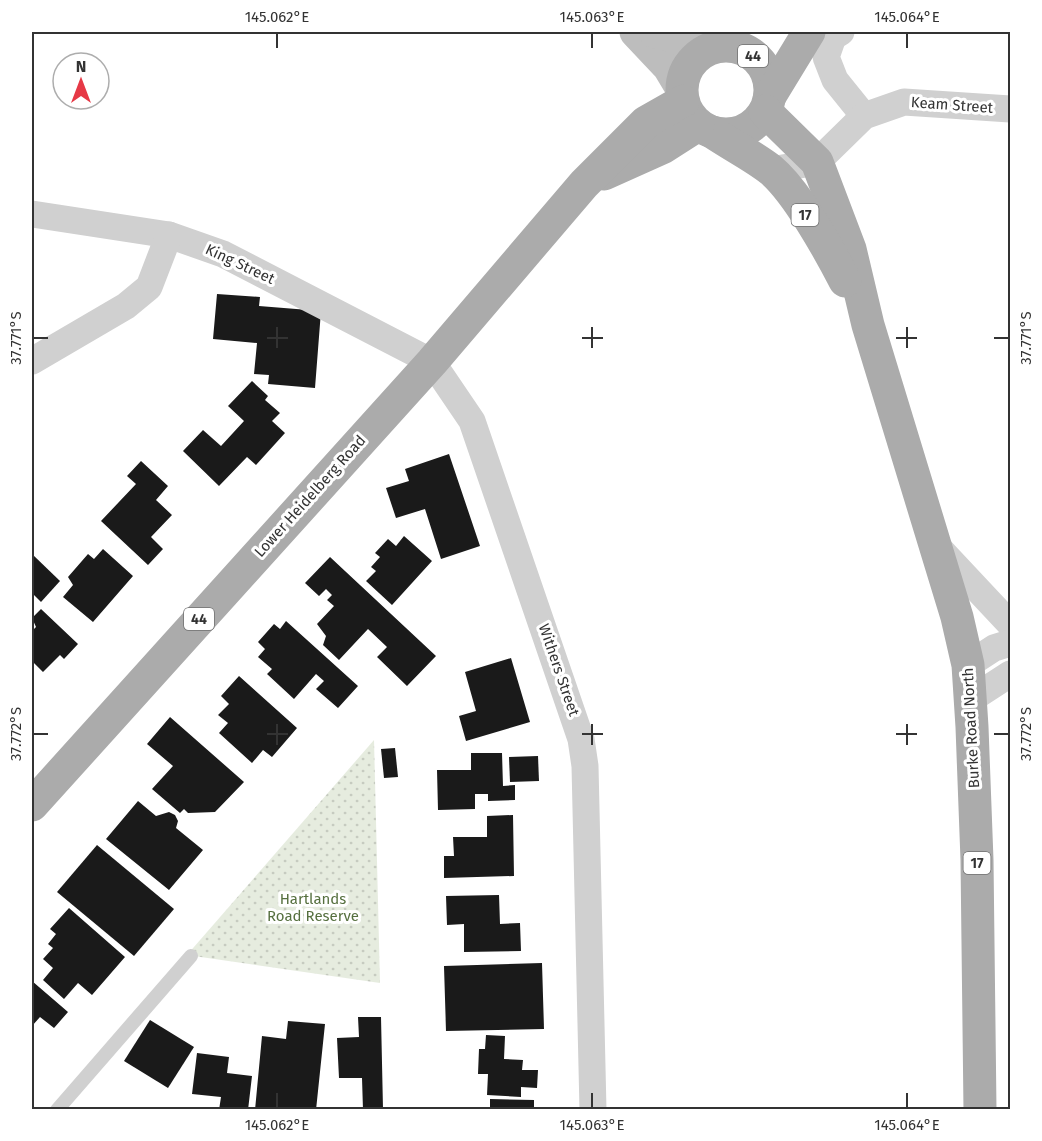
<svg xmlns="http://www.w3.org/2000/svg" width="1042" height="1141" font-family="'Fira Sans',sans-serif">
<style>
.park{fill:url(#park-dots)}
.building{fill:#1a1a1a}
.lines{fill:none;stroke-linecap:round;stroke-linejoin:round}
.lane{stroke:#d0d0d0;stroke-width:14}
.street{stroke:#d0d0d0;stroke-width:27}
.secondary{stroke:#bdbdbd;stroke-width:33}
.primary{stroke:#ababab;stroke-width:33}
.ticks{fill:none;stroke:#333;stroke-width:2}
.labels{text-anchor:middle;stroke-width:6;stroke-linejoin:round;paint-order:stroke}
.shield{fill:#fff;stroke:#707070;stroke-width:1.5}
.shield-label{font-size:14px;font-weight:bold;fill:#333}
.street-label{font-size:15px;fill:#333;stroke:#fff}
.park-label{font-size:15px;fill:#56703f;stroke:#fff}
.neatline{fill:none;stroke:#333;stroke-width:2}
.ticks-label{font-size:15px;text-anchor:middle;fill:#333}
</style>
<defs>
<pattern id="park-dots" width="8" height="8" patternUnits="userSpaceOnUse" patternTransform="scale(1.5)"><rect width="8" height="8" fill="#e6ecdf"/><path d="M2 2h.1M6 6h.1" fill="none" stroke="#c6cbc0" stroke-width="1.8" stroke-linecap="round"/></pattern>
</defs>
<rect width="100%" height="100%" fill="#fff"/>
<path class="park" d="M374 740 380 983 187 955Z"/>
<g class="building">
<path d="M217 294 260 297 259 306 321 311 315 388 268 384 269 375 254 374 257 343 213 339Z"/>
<path d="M252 381 268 396 265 400 280 413 272 421 285 433 256 465 247 457 219 486 183 451 203 430 221 446 244 421 228 406Z"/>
<path d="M449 454 480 546 441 559 425 509 396 518 386 488 409 481 405 469Z"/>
<path d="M141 461 168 486 156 500 172 515 151 537 163 549 148 565 101 521 136 484 127 476Z"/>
<path d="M404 536 432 561 392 605 366 581 376 571 371 567 380 557 375 553 388 539 396 546Z"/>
<path d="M103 549 133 576 93 622 63 597 73 585 68 577 88 554 94 559Z"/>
<path d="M32 554 60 581 41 602 32 593Z"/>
<path d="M330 557 436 656 407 686 377 657 387 647 368 629 339 660 323 645 326 636 317 624 334 606 327 600 332 595 326 589 319 596 305 583Z"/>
<path d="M41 609 78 644 64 659 60 655 43 672 32 661V631L36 627 32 618Z"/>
<path d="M286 621 358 686 338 708 316 689 324 681 316 674 294 699 267 674 272 669 258 657 265 649 258 642 274 624 280 629Z"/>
<path d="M511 658 530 722 466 741 459 716 476 711 465 672Z"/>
<path d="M239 676 297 728 272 757 263 750 252 763 219 733 228 723 218 715 229 704 221 696Z"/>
<path d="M170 717 244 782 215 812 188 813 184 809 180 813 152 789 173 766 147 744Z"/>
<path d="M395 748 398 777 384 778 381 749Z"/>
<path d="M471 753H502L503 786 515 785V800L488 801V794H475V809L438 810 437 770H471Z"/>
<path d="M538 756 539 781 510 782 509 757Z"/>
<path d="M138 801 156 816 169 812 175 815 178 821 176 828 203 850 169 890 106 839Z"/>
<path d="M513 815 514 876 444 878V856H454L453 837H487V816Z"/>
<path d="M97 845 174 909 134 956 57 892Z"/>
<path d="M499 895 500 924 520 923 521 951 464 952V924L447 925 446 896Z"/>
<path d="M69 908 125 957 92 995 78 983 64 999 43 980 53 968 43 959 53 948 48 944 56 934 50 929Z"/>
<path d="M542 963 544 1029 446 1031 444 966Z"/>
<path d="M32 981 68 1012 54 1028 40 1017 32 1026Z"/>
<path d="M358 1017H381L383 1109 363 1110 362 1078H339L337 1038 359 1037Z"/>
<path d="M150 1020 194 1047 168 1088 124 1061Z"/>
<path d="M288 1021 325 1024 316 1110H255L262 1036 286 1039Z"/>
<path d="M486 1035 505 1036 504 1059 523 1060 522 1070H538L537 1088 521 1087V1097L487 1095 488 1074H478L479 1049H485Z"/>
<path d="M197 1053 229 1057 227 1073 252 1076 248 1110H219L221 1097 192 1094Z"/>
<path d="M490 1099 534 1100V1110H490Z"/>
</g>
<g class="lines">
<path class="lane" d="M57 1110 191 956"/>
<g class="street">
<path d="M841 32 833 37 826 57 835 80 864 116"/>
<path d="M771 170 817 162 864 116 904 102 1010 109"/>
<path d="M32 214 169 235 223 254 432 362 472 421 581 739 585 766 593 1110"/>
<path d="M32 361 126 306 149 287 169 235"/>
<path d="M935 544 1010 624"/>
<path d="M968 665 994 648 1010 643"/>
<path d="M970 700 1010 674"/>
</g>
<g class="secondary">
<path d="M636 32 669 67 681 87"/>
<path d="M655 32 673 36 703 52"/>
</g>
<g class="primary">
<circle cx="726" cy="90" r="44"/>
<path d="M770 96 809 32"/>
<path d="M765 111 817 162 850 249 868 325 957 617 968 665 972 727 977 860 980 1110"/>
<path d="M712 132C731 145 753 156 771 170 797 192 829 250 845 281"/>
<path d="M604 174 662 148 698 125"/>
<path d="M32 805 432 362 584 184 646 122 683 101"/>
</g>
</g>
<path class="ticks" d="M277 33V48M592 33V48M907 33V48M277 327V348M592 327V348M907 327V348M33 338H48M267 338H288M582 338H603M896 338H917M994 338H1009M277 724V745M592 724V745M907 724V745M33 734H48M267 734H288M582 734H603M896 734H917M994 734H1009M277 1093V1108M592 1093V1108M907 1093V1108"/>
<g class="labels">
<g class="shield">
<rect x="738" y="45" width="30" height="22" rx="4.5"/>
<rect x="791.5" y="204" width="27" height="22" rx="4.5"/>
<rect x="184" y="608" width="30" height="22" rx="4.5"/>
<rect x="963.5" y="852" width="27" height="22" rx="4.5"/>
</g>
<g class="shield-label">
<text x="753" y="61">44</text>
<text x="805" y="220">17</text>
<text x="199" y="624">44</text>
<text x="977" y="868">17</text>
</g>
<g class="street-label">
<text transform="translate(952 105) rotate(4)" y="5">Keam Street</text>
<text transform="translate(240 264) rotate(25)" y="5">King Street</text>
<text transform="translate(310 496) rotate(-48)" y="5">Lower Heidelberg Road</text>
<text transform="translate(559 670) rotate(71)" y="5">Withers Street</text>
<text transform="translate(971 728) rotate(-93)" y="5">Burke Road North</text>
</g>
<g class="park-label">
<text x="313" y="904">Hartlands<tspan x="313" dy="17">Road Reserve</tspan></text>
</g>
</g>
<rect width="1042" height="1141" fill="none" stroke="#ffffff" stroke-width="66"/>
<g transform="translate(81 81)"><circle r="28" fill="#ffffff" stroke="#adadad" stroke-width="1.5"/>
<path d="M0-4.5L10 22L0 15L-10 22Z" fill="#e63946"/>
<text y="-9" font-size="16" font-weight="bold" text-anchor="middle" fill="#333333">N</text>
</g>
<rect x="33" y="33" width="976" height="1075" class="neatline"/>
<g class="ticks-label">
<text x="277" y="22">145.062°E</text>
<text x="592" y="22">145.063°E</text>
<text x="907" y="22">145.064°E</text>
<text transform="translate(16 338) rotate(-90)" y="5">37.771°S</text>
<text transform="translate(1026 338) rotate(-90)" y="5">37.771°S</text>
<text transform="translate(16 734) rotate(-90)" y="5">37.772°S</text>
<text transform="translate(1026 734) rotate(-90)" y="5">37.772°S</text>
<text x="277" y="1130">145.062°E</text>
<text x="592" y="1130">145.063°E</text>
<text x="907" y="1130">145.064°E</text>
</g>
</svg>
